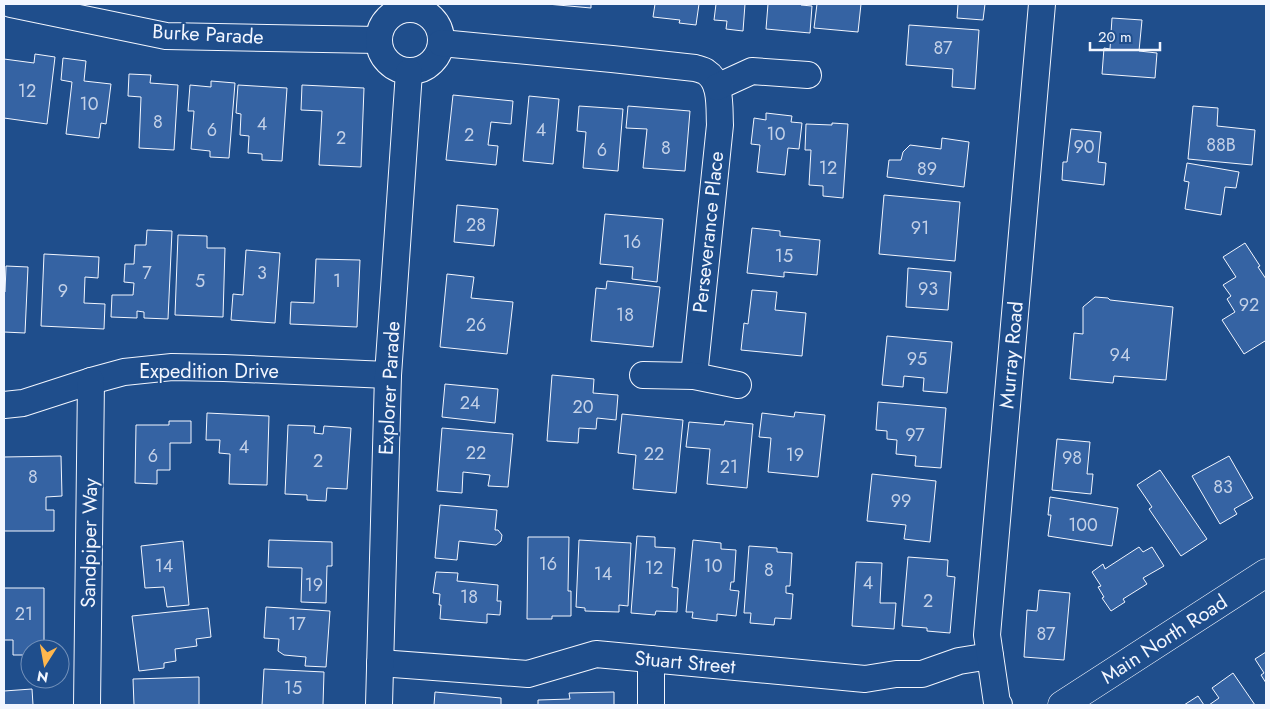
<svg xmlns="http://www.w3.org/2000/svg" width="1270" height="709" font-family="Jost,sans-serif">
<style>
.building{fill:#3563a3;stroke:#f2f6ff}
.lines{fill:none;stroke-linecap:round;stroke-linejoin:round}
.minor-casing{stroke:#f2f6ff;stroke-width:28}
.major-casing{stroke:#f2f6ff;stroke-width:29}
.minor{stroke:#1f4e8c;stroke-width:26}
.major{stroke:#1f4e8c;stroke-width:28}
.labels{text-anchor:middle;stroke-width:4;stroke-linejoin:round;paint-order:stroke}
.number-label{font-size:18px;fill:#c3d1e8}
.street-label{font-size:20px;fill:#f2f6ff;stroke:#1f4e8c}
</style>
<rect width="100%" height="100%" fill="#1f4e8c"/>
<g class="building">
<path d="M547 4H591V8Z"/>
<path d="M655 4H699L696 25 679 23 680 20 653 17Z"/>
<path d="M716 4H745L743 31 726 29 727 21 714 20Z"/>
<path d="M768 4H801V5L812 6 810 33 766 29Z"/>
<path d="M817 4H861L858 32 814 28Z"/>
<path d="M958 4H985L983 20 957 18Z"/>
<path d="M1112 18 1142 20 1139 51 1157 53 1155 78 1102 74 1104 48 1110 49Z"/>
<path d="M909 25 979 30 975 89 952 87 953 69 906 65Z"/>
<path d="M35 54 55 57 47 124 4 118V59L34 63Z"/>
<path d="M63 58 86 61 84 81 111 84 106 124 101 123 99 138 66 134 72 82 61 80Z"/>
<path d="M129 74 151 75 150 83 178 85 174 150 139 148 141 97 128 96Z"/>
<path d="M211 81 235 83 229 158 210 157V151L191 149 194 111H188L190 85 211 87Z"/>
<path d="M238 85 287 88 282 161 262 160V154L248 153 249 136 240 135 241 114 236 113Z"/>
<path d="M302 85 364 88 361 167 319 165 322 111 301 110Z"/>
<path d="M453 95 513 101 511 124 491 122 488 145 498 146 496 165 446 160Z"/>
<path d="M529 96 559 99 553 164 523 161Z"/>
<path d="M579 106 623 109 618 171 583 168 586 132 577 131Z"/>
<path d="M628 106 690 111 685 171 643 168 647 129 626 128Z"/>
<path d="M1193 106 1218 108 1217 126 1255 130 1252 165 1188 159Z"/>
<path d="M766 113 792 116 791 122 802 123 799 149 788 148 785 175 757 172 760 145 751 144 754 118 766 120Z"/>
<path d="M832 123 848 124 843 198 823 196V186L809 185 811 150H805L806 124 832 125Z"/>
<path d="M1071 129 1101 132 1098 162 1106 163 1104 185 1062 180 1063 162H1067Z"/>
<path d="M942 138 969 142 964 187 887 177 889 160H901L903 152 910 145 941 149Z"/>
<path d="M1187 163 1239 172 1236 188 1225 187 1221 215 1185 209 1189 182 1184 181Z"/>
<path d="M884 195 960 202 955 261 879 254Z"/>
<path d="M457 205 498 209 494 246 454 242Z"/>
<path d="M605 214 663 219 657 282 632 279 633 267 600 264Z"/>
<path d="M752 228 780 231V236L820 240 817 275 784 272V277L747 273Z"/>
<path d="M147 230 172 231 168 319 144 318V312L137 311V318L111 317 112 295H133L134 283 124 282 125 264H134L135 245H146Z"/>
<path d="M178 235 207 236V248H225L223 317 175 315Z"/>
<path d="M1245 243 1260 266 1258 267 1266 279V343L1265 341 1244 354 1222 320 1235 312 1227 299 1231 296 1223 285 1236 277 1223 257Z"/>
<path d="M246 250 280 253 275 323 231 320 233 294 243 295Z"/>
<path d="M44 254 99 257 98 278 85 277 84 303 105 304 104 329 41 326Z"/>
<path d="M316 259 360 260 357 327 290 324 291 302 314 303Z"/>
<path d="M6 266 28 267 25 333 4 332V292H5Z"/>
<path d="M908 268 951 272 948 310 906 307Z"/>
<path d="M447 274 474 277 471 298 513 302 507 354 440 347Z"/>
<path d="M607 281 660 287 653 347 591 341 596 288 606 289Z"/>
<path d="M752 290 777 292 775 310 806 313 802 356 741 350 744 323 748 324Z"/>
<path d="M1095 297 1108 298 1110 300 1173 307 1166 380 1114 376 1113 383 1070 379 1074 333 1083 334V307Z"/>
<path d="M887 336 952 342 947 393 923 391 924 378 904 376 903 387 882 385Z"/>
<path d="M552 375 594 379 593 393 618 395 616 420 597 418 596 429 579 428 578 443 547 441Z"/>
<path d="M445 384 498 389 495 423 442 417Z"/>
<path d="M878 402 946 408 941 468 915 466 916 456 896 454 897 440 887 439V431L876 430Z"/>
<path d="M795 412 825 415 818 477 768 472 771 438 759 437 762 413 794 417Z"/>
<path d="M207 413 269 416 267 485 229 484 230 454 219 453 220 440H206Z"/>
<path d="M622 414 683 420 676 493 633 489 636 455 618 453Z"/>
<path d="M169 421H191V443H170V470H157V484L135 483 136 425H169Z"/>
<path d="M725 421 753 424 747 488 707 484 710 449 686 447 689 422 724 425Z"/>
<path d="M288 425 315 426 314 433 323 434 324 426 351 428 347 489 327 488 326 501 307 500V495L285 494Z"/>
<path d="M442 428 513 434 508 487 488 486 490 475 463 472 462 493 437 491Z"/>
<path d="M1057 439 1090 442 1087 474H1093L1091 494 1052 490Z"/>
<path d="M61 456 62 496 46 497V510H54V531H4V457Z"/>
<path d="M1229 456 1253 498 1234 509 1237 514 1220 524 1192 476Z"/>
<path d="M1160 470 1207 539 1181 556 1149 509 1152 507 1137 485Z"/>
<path d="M872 474 936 481 930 542 904 539 906 525 867 521Z"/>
<path d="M1050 497 1118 508 1112 546 1048 536 1051 515H1048Z"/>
<path d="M440 505 497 510 495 530H498L502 535 501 541 496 545 459 541 457 560 435 558Z"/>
<path d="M637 536 655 537V547L675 548 672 587 678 588 677 612 656 611 655 615 631 613Z"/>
<path d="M528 537H569L568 591H571V616H552V619H527Z"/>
<path d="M269 540 332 542V566H327L326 603 301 602 302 568 268 567Z"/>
<path d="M579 540 631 543 628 606 619 605V612L585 611V608L576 607Z"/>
<path d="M693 540 721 543V549L736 550 734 582H731L730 590 739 591 736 616 717 614V621L692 618 693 612H686Z"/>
<path d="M183 541 189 605 167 607 164 587 145 588 141 546Z"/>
<path d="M749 546 777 548V552L792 553 790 586H786V593L793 594 791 619 775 618 774 625 750 623 751 613H744Z"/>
<path d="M1139 547 1143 552 1152 547 1164 566 1143 578 1147 584 1123 599 1125 602 1111 611 1102 598 1104 597 1098 587 1101 586 1092 572 1103 564 1105 569Z"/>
<path d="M908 557 948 560 947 576 955 577 950 633 927 631V628L902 626Z"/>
<path d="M856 562 882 563 880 603H896L894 629 852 626Z"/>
<path d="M436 572 458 573 457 581 498 585 497 601H501L500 615 487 614V623L440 619 441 605H439L440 594 433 593Z"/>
<path d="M4 588H44V649H30V655H13V640H4Z"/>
<path d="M1039 590 1070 593 1064 660 1024 657 1027 610 1037 611Z"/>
<path d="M266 607 330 611 326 667 305 666 306 657 284 655 278 651 279 639 264 638Z"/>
<path d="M208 608 211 637 196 639 197 646 175 649 176 661 164 663V668L139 671 132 616Z"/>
<path d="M1266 652V683L1261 675 1264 673 1255 659Z"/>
<path d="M264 669 324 672 323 705H262Z"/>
<path d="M1233 673 1255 705H1209L1219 698 1212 688Z"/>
<path d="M199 677V705H134L133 679Z"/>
<path d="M32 689 33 705H4V691Z"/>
<path d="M435 692 501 698V705H434Z"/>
<path d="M614 692V705H538V700L570 699 569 693Z"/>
<path d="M1198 696 1204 705H1184Z"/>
</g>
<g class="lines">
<g class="minor-casing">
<g id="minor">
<path d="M11 4 166 36 378 40"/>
<circle cx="410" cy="40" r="31"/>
<path d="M441 43 612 59 695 68C698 69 703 70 706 72 722 82 719 109 720 125L694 376"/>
<path d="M717 87 752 71 808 75"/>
<path d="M643 375 694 376 738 385"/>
<path d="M4 405 23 403 91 381 124 372 172 367 224 368 388 375"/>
<path d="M651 659V705"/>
<path d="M380 663 528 674 596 654 865 679 896 674H922L959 661 990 656"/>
<path d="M87 705 91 381"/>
<path d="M379 705 388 375 409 72"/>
<path d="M999 705 997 703 987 635 1042 4"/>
</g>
</g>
<g class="major-casing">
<path id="major" d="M1062 705 1266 573"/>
</g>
<use href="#minor" class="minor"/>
<use href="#major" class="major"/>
</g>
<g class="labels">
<g class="number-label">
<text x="943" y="54">87</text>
<text x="27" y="97">12</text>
<text x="89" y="110">10</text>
<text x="158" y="128">8</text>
<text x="262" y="130">4</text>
<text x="212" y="136">6</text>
<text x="541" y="136">4</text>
<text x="776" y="140">10</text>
<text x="469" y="141">2</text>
<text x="341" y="144">2</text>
<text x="1221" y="151">88B</text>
<text x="1084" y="153">90</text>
<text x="666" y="154">8</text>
<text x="602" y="156">6</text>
<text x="828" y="174">12</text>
<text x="927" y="175">89</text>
<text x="476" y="231">28</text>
<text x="920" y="234">91</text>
<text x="632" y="248">16</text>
<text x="784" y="262">15</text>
<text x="147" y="279">7</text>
<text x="262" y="279">3</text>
<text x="200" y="287">5</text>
<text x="337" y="287">1</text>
<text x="928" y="295">93</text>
<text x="63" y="297">9</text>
<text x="1249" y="311">92</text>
<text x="625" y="321">18</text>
<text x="476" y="331">26</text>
<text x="1120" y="361">94</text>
<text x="917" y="365">95</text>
<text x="470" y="409">24</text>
<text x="583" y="413">20</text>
<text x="915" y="441">97</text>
<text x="244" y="453">4</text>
<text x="476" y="459">22</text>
<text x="654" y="460">22</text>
<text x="795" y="461">19</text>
<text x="153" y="462">6</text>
<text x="1072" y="464">98</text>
<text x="318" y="467">2</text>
<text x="729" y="473">21</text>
<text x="33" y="483">8</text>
<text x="1223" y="493">83</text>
<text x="901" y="507">99</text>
<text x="1083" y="531">100</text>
<text x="548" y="570">16</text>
<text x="164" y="572">14</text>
<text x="713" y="572">10</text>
<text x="654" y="574">12</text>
<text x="769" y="576">8</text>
<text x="603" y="580">14</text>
<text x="868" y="589">4</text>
<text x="314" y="591">19</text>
<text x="469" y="603">18</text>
<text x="928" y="607">2</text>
<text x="24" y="620">21</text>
<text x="297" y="630">17</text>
<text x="1046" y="640">87</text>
<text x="293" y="694">15</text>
</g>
<g class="street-label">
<text transform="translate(208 34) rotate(3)" y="7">Burke Parade</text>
<text transform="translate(708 232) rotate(-84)" y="7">Perseverance Place</text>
<text transform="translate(1011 355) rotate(-85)" y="7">Murray Road</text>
<text x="209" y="378">Expedition Drive</text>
<text transform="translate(389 388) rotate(-87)" y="7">Explorer Parade</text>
<text transform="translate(89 543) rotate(-89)" y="7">Sandpiper Way</text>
<text transform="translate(1164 639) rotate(-33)" y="7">Main North Road</text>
<text transform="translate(685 662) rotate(5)" y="7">Stuart Street</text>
</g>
</g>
<rect width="1270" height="709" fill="none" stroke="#f2f6ff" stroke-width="10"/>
<g transform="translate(45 664) rotate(191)"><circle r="24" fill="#1f4e8c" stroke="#7391ba"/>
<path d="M0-4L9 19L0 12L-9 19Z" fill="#ffb74d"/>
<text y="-8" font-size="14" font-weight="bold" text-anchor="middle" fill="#f2f6ff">N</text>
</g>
<path d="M1090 42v8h70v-8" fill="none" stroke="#f2f6ff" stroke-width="2.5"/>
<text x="1098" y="42" font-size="15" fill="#f2f6ff" stroke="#1f4e8c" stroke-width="4" paint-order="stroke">20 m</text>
</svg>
